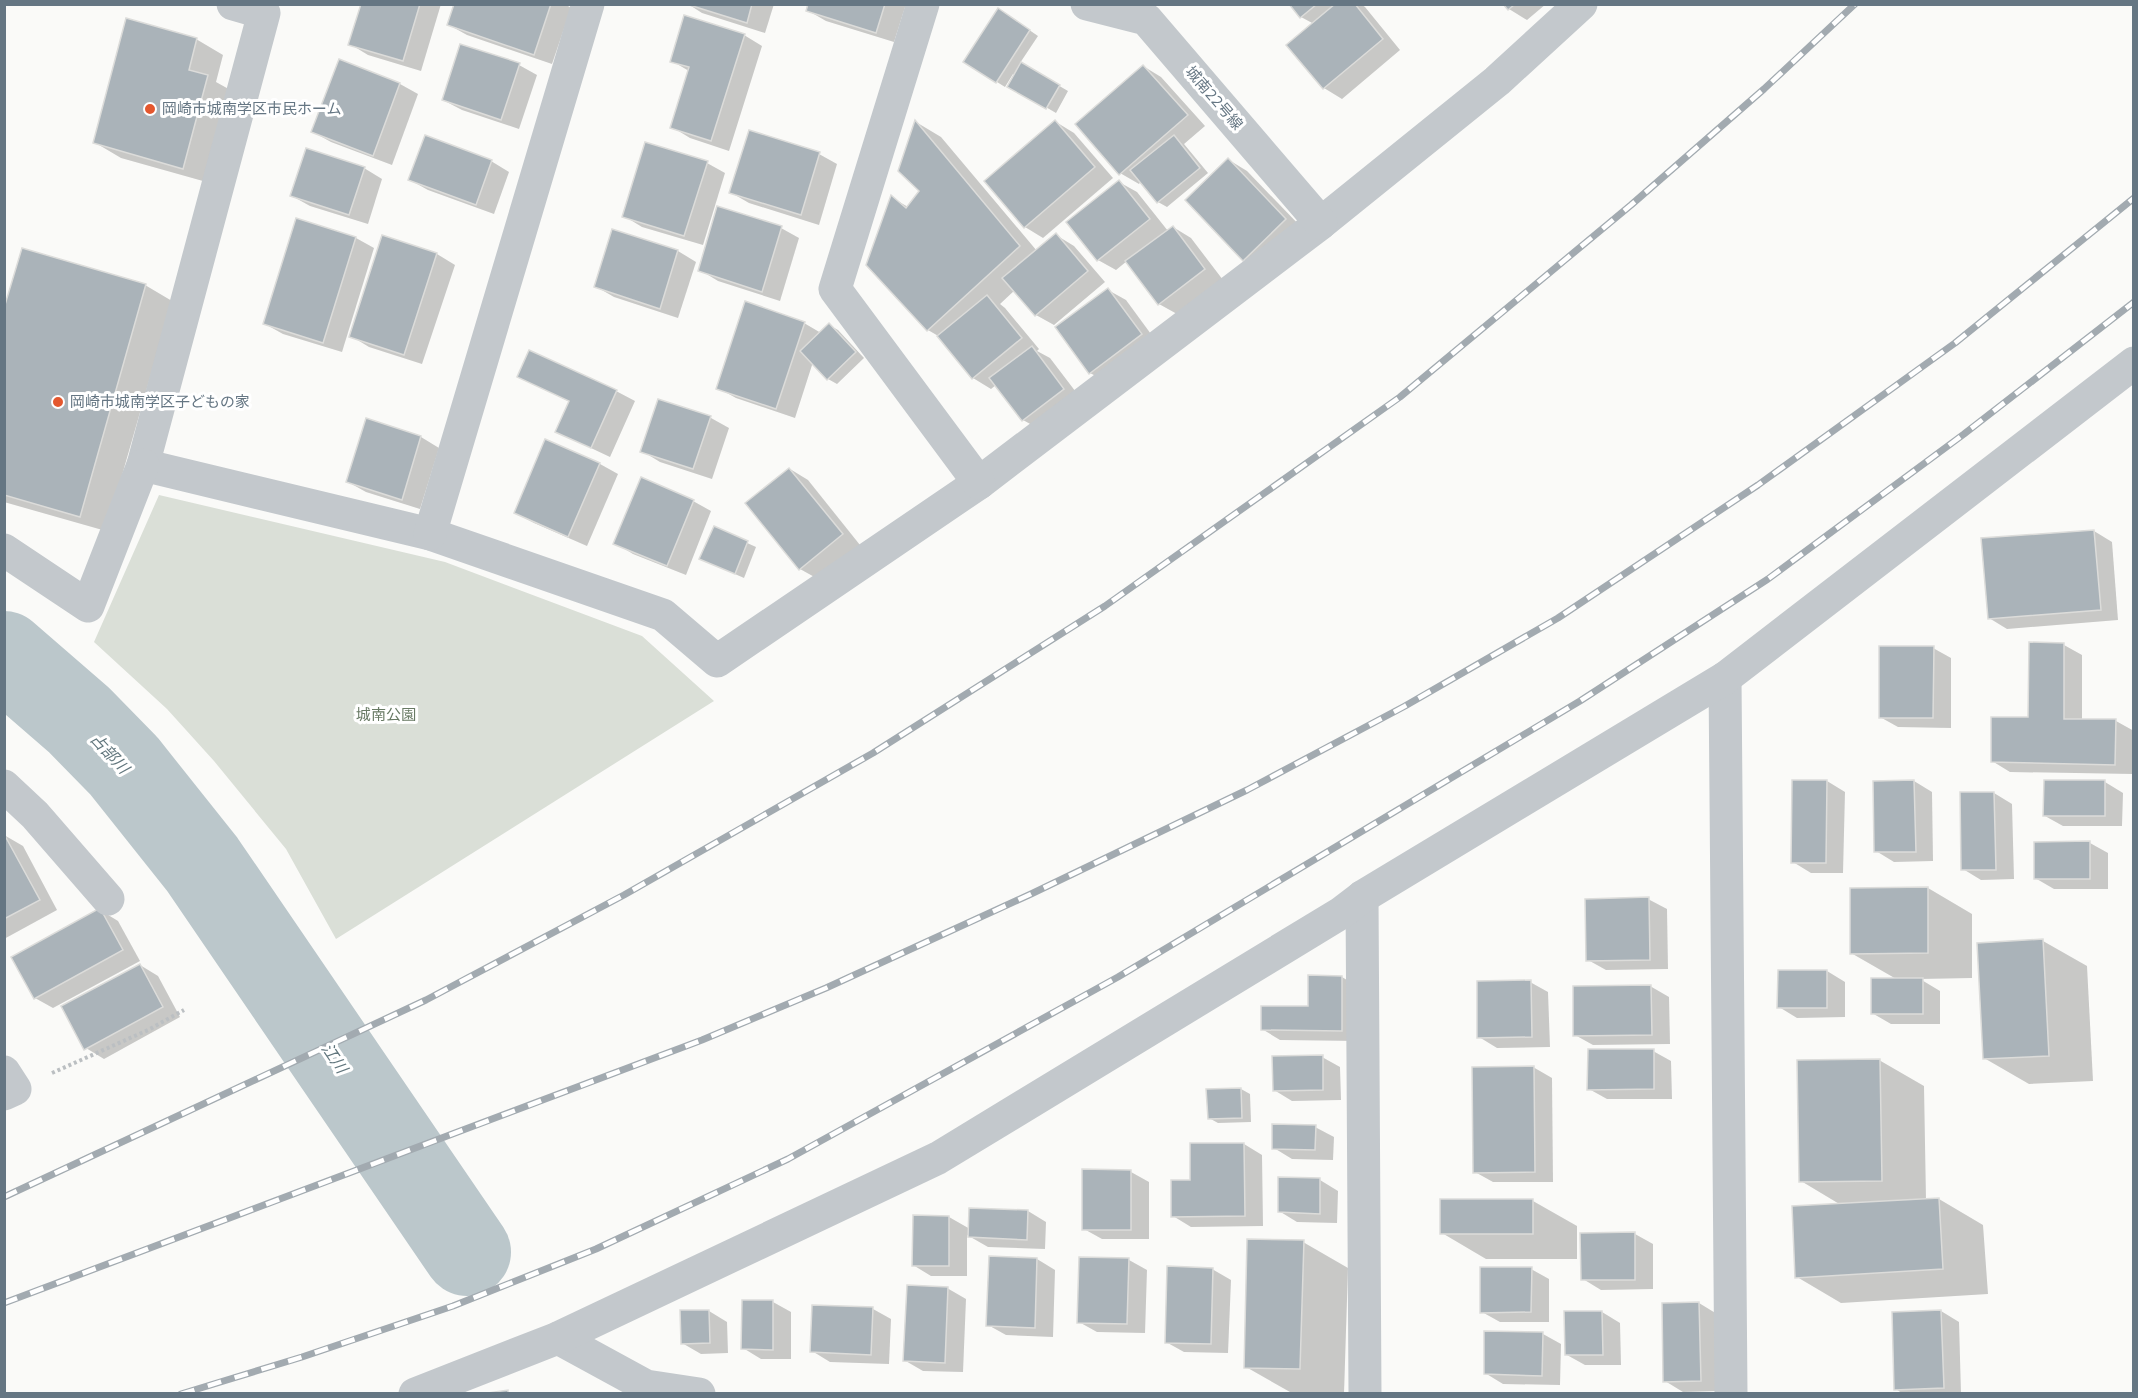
<svg xmlns="http://www.w3.org/2000/svg" width="2138" height="1398" font-family="Mulish,'Noto Sans JP',sans-serif">
<style>
.green{fill:#dadfd7}
.shadow{fill:#0003}
.lines{fill:none;stroke-linecap:round;stroke-linejoin:round}
.river{stroke:#bbc7cb;stroke-width:88}
.building{fill:#aab3b9;stroke:#dcdcda;stroke-width:1.5}
.path{stroke:#bbbfc2;stroke-width:4;stroke-dasharray:3 3;stroke-linecap:butt}
.minor{stroke:#c3c8cc;stroke-width:33}
.rail-casing{stroke:#a2aab0;stroke-width:7}
.rail{stroke:#fff;stroke-width:4.5;stroke-dasharray:14;stroke-linecap:butt}
.poi-dot{fill:#e4572e;stroke:#fff;stroke-width:2}
.labels{text-anchor:middle;stroke-width:6;stroke-linejoin:round;paint-order:stroke}
.street-label{font-size:15px;fill:#657683;stroke:#fff}
.poi-label{font-size:15px;fill:#657683;stroke:#fff;text-anchor:start}
.park-label{font-size:15px;fill:#687a64;stroke:#fff}
.water-label{font-size:16px;font-style:italic;fill:#60757c;stroke:#fff}
</style>
<rect width="100%" height="100%" fill="#fafaf8"/>
<path class="green" d="M159 495 445 562 642 636 714 701 336 939 286 849 214 761 167 709 94 642Z"/>
<g class="shadow">
<path d="M362 4H441L421 71 368 55 350 44Z"/>
<path d="M456 4H565L571 8 552 64 467 35 449 25Z"/>
<path d="M688 4H774L765 33 702 13Z"/>
<path d="M809 4H906L894 42 826 21 807 10Z"/>
<path d="M1291 4H1361L1365 7 1400 50 1342 99 1324 88 1288 45 1314 24 1301 17Z"/>
<path d="M1505 4H1546L1527 20 1509 9Z"/>
<path d="M1007 15 1038 36 1020 63 1068 91 1056 113 1010 86 1016 75 1013 74 1005 87 997 82Z"/>
<path d="M744 35 762 46 729 151 690 138 672 127 689 71 672 61Z"/>
<path d="M196 39 223 55 216 82 234 92 210 183 121 158 94 142Z"/>
<path d="M519 65 537 75 519 129 462 110 443 100Z"/>
<path d="M1143 66 1161 77 1205 126 1184 144 1208 173 1167 207 1158 202 1141 181 1139 184 1120 173Z"/>
<path d="M400 84 418 94 392 165 331 142 313 132Z"/>
<path d="M916 122 941 137 1037 251 1056 235 1074 246 1105 282 1054 325 1036 315 1015 290 1000 304 1005 308 1039 349 1037 351 1050 358 1082 400 1041 430 1023 420 996 385 991 389 973 378 940 337 928 330 868 264 891 197 908 207 921 191Z"/>
<path d="M1056 122 1074 133 1113 178 1043 238 1025 227 986 181Z"/>
<path d="M819 154 837 164 819 225 749 203 730 192Z"/>
<path d="M1229 160 1247 171 1304 230 1262 270 1244 260Z"/>
<path d="M491 161 509 172 494 214 428 190 410 180Z"/>
<path d="M707 163 725 173 703 245 642 227 624 216Z"/>
<path d="M364 168 382 179 368 224 310 206 292 196Z"/>
<path d="M1119 182 1137 192 1168 231 1173 227 1191 238 1223 280 1177 314 1159 304 1127 261 1116 270 1098 260Z"/>
<path d="M297 220 356 238 374 248 342 352 283 334 265 324Z"/>
<path d="M781 228 799 238 780 301 718 281 700 270Z"/>
<path d="M383 237 437 254 455 265 422 364 369 347 351 336Z"/>
<path d="M678 251 696 262 678 318 614 297 595 286Z"/>
<path d="M145 285 172 301 106 531 4 502V314Z"/>
<path d="M1108 290 1126 300 1159 345 1109 383 1090 373Z"/>
<path d="M804 323 821 333 829 325 838 330 864 358 837 384 828 379 813 362 795 418 736 398 718 388Z"/>
<path d="M519 377 616 391 635 401 610 457 557 432 570 402Z"/>
<path d="M659 401 711 418 729 428 712 479 660 462 642 451Z"/>
<path d="M367 420 421 437 439 448 420 509 366 492 348 482Z"/>
<path d="M600 464 618 474 587 546 534 523 515 513Z"/>
<path d="M790 469 808 480 860 545 818 579 800 569Z"/>
<path d="M693 501 711 511 686 575 633 554 615 543Z"/>
<path d="M714 528 756 547 744 578 710 563Z"/>
<path d="M2094 531 2112 542 2118 620 2007 629 1989 618 1983 539Z"/>
<path d="M2030 644 2064 645 2082 655V720L2116 721 2134 731 2133 774 2010 772 1992 761 2029 719Z"/>
<path d="M1933 648 1951 658V728L1898 727 1880 717Z"/>
<path d="M1827 781 1845 792 1843 873H1811L1793 862Z"/>
<path d="M1914 781 1932 792 1933 861 1894 862 1876 851 1874 782Z"/>
<path d="M2105 782 2123 793 2122 826H2063L2045 816Z"/>
<path d="M1994 793 2012 804 2014 879 1981 880 1963 869 1961 794Z"/>
<path d="M4 835 23 846 57 910 4 939Z"/>
<path d="M2090 843 2108 853V889H2054L2035 878Z"/>
<path d="M1928 888 1972 914V978L1920 979 1940 991V1024H1891L1872 1013 1898 980 1851 953Z"/>
<path d="M1648 899 1667 909 1668 969 1606 970 1588 960Z"/>
<path d="M100 910 118 921 140 961 53 1008 35 998Z"/>
<path d="M2043 941 2087 966 2093 1081 2029 1084 1984 1058Z"/>
<path d="M140 965 158 976 180 1017 104 1059 86 1048Z"/>
<path d="M1827 971 1845 982V1017L1797 1018 1779 1007V972Z"/>
<path d="M1342 977 1360 988 1359 1041 1280 1040 1262 1029 1309 1008Z"/>
<path d="M1530 982 1548 992 1550 1047 1497 1048 1479 1037Z"/>
<path d="M1650 986 1669 997 1670 1044 1593 1045 1575 1035Z"/>
<path d="M1653 1051 1671 1061 1672 1099H1607L1589 1089Z"/>
<path d="M1322 1057 1340 1067 1341 1100 1292 1101 1274 1090Z"/>
<path d="M1879 1060 1924 1086 1926 1200 1939 1199 1983 1225 1988 1294 1841 1303 1797 1277 1841 1205 1801 1181Z"/>
<path d="M1533 1067 1552 1078 1553 1182H1493L1475 1172Z"/>
<path d="M1241 1089 1250 1094 1251 1122 1218 1123 1209 1118Z"/>
<path d="M1315 1127 1334 1137 1333 1160 1292 1159 1274 1148Z"/>
<path d="M1244 1144 1262 1155 1263 1226 1191 1227 1173 1216 1191 1182V1145Z"/>
<path d="M1131 1172 1149 1182V1239H1102L1084 1229Z"/>
<path d="M1320 1180 1338 1191 1337 1223 1297 1222 1279 1211Z"/>
<path d="M1533 1201 1577 1226V1259H1486L1442 1233Z"/>
<path d="M1028 1211 1046 1222 1045 1249 988 1247 967 1235V1276H931L913 1265 949 1217 970 1229Z"/>
<path d="M1635 1234 1653 1244V1289L1601 1290 1583 1279Z"/>
<path d="M1303 1242 1348 1268 1344 1394 1290 1392 1246 1367Z"/>
<path d="M990 1257 1037 1259 1055 1270 1053 1337 1006 1335 988 1325Z"/>
<path d="M1129 1260 1147 1270 1145 1333 1097 1332 1079 1322Z"/>
<path d="M1212 1269 1231 1280 1228 1353 1184 1352 1166 1342Z"/>
<path d="M1531 1269 1549 1279V1322H1500L1482 1312Z"/>
<path d="M947 1288 966 1299 963 1372 923 1371 904 1360Z"/>
<path d="M773 1302 791 1312V1359H761L743 1348Z"/>
<path d="M1699 1303 1717 1314 1719 1391 1683 1392 1665 1381Z"/>
<path d="M873 1309 891 1319 889 1364 830 1362 812 1351Z"/>
<path d="M682 1311H709L727 1322 728 1353 701 1354 682 1343Z"/>
<path d="M1941 1311 1959 1322 1961 1394H1903L1896 1389Z"/>
<path d="M1602 1312 1620 1323 1621 1365H1585L1567 1355 1566 1313Z"/>
<path d="M1543 1334 1561 1344 1560 1385 1503 1384 1485 1373Z"/>
</g>
<g class="lines">
<path class="river" d="M4 655 79 720 124 766 202 864 467 1252"/>
</g>
<g class="building">
<path d="M361 4H420L403 61 348 45Z"/>
<path d="M454 4H551L534 55 447 25Z"/>
<path d="M686 4H752L747 23Z"/>
<path d="M808 4H885L876 33 806 11Z"/>
<path d="M1289 4H1317L1300 18Z"/>
<path d="M1335 4H1355L1383 39 1323 89 1286 45Z"/>
<path d="M1503 4H1515L1508 10Z"/>
<path d="M998 8 1030 30 996 83 963 62Z"/>
<path d="M684 15 745 34 711 141 670 128 689 67 670 62Z"/>
<path d="M126 18 197 38 189 70 208 75 183 169 93 143Z"/>
<path d="M460 44 520 63 501 120 442 100Z"/>
<path d="M339 59 400 83 373 156 311 132Z"/>
<path d="M1021 62 1060 85 1046 109 1007 87Z"/>
<path d="M1143 65 1188 115 1119 175 1075 124Z"/>
<path d="M915 120 1020 246 927 331 866 265 891 195 906 208 919 191 898 171Z"/>
<path d="M1055 120 1095 167 1024 228 984 181Z"/>
<path d="M749 130 820 152 801 215 729 193Z"/>
<path d="M425 135 492 160 476 205 408 180Z"/>
<path d="M1174 135 1200 168 1157 203 1130 170Z"/>
<path d="M645 142 708 161 684 236 622 217Z"/>
<path d="M306 148 365 167 349 215 290 196Z"/>
<path d="M1228 158 1286 219 1243 261 1185 200Z"/>
<path d="M1119 180 1150 219 1097 261 1066 222Z"/>
<path d="M717 206 782 226 762 292 698 271Z"/>
<path d="M296 218 356 237 323 343 263 324Z"/>
<path d="M1173 226 1205 269 1158 305 1125 261Z"/>
<path d="M612 229 678 250 660 309 594 287Z"/>
<path d="M1056 233 1088 271 1035 316 1002 278Z"/>
<path d="M382 235 437 253 404 355 349 337Z"/>
<path d="M22 248 146 284 80 517 4 495V308Z"/>
<path d="M1108 288 1142 334 1089 374 1055 327Z"/>
<path d="M987 295 1022 338 972 379 937 336Z"/>
<path d="M745 301 805 322 776 409 716 389Z"/>
<path d="M829 323 856 352 827 380 800 351Z"/>
<path d="M1032 346 1064 389 1022 421 989 378Z"/>
<path d="M529 350 617 390 591 448 555 432 569 401 517 377Z"/>
<path d="M658 399 711 416 693 469 640 452Z"/>
<path d="M366 418 421 436 402 500 346 482Z"/>
<path d="M545 439 600 463 568 537 514 513Z"/>
<path d="M789 468 843 534 799 570 745 503Z"/>
<path d="M641 477 694 500 667 566 613 544Z"/>
<path d="M714 526 748 541 735 574 699 559Z"/>
<path d="M2094 530 2101 610 1988 619 1981 538Z"/>
<path d="M2029 642 2064 643V719H2116L2115 765 1991 762V717H2028Z"/>
<path d="M1879 646H1934L1933 718H1879Z"/>
<path d="M1792 780H1827L1826 863H1791Z"/>
<path d="M1914 780 1916 852H1874L1873 781Z"/>
<path d="M2044 780H2105V816H2043Z"/>
<path d="M1960 792H1994L1996 870H1961Z"/>
<path d="M4 834 40 900 4 919Z"/>
<path d="M2090 841V879H2034V842Z"/>
<path d="M1928 887V953L1850 954V888Z"/>
<path d="M1649 897 1650 960 1586 961 1585 899Z"/>
<path d="M100 908 123 950 34 999 11 957Z"/>
<path d="M2043 939 2049 1056 1983 1059 1977 943Z"/>
<path d="M140 964 163 1007 84 1050 61 1006Z"/>
<path d="M1778 970H1827V1008H1777Z"/>
<path d="M1308 975 1342 976V1031L1261 1030V1006H1308Z"/>
<rect x="1871" y="978" width="52" height="36"/>
<path d="M1531 980 1532 1037 1477 1038V981Z"/>
<path d="M1651 985 1652 1035 1573 1036V986Z"/>
<path d="M1588 1049H1654V1089L1587 1090Z"/>
<path d="M1323 1055V1090L1273 1091 1272 1056Z"/>
<path d="M1880 1059 1882 1181 1799 1182 1797 1060Z"/>
<path d="M1534 1066 1535 1172 1473 1173 1472 1067Z"/>
<path d="M1241 1088 1242 1118 1208 1119 1206 1089Z"/>
<path d="M1272 1124 1316 1125 1315 1150 1272 1149Z"/>
<path d="M1190 1143H1244L1245 1216 1171 1217V1180H1190Z"/>
<path d="M1082 1169 1131 1170V1230H1082Z"/>
<path d="M1278 1177 1320 1178V1214L1278 1212Z"/>
<path d="M1939 1198 1943 1269 1795 1278 1792 1206Z"/>
<rect x="1440" y="1199" width="93" height="35"/>
<path d="M969 1208 1028 1210 1027 1240 968 1237Z"/>
<path d="M913 1215 949 1216V1266H912Z"/>
<path d="M1635 1232V1280H1581L1580 1233Z"/>
<path d="M1247 1239 1304 1240 1300 1369 1244 1368Z"/>
<path d="M989 1256 1037 1258 1035 1328 986 1326Z"/>
<path d="M1079 1257 1129 1258 1127 1324 1077 1323Z"/>
<path d="M1167 1266 1213 1268 1211 1344 1165 1343Z"/>
<path d="M1480 1267H1532L1531 1312 1480 1313Z"/>
<path d="M907 1285 948 1287 945 1363 903 1361Z"/>
<path d="M742 1300H773V1350L741 1349Z"/>
<path d="M1699 1302 1701 1381 1663 1382 1662 1303Z"/>
<path d="M812 1305 873 1307 871 1355 810 1352Z"/>
<path d="M680 1310H709L710 1343 681 1344Z"/>
<path d="M1941 1310 1944 1388 1894 1390 1892 1312Z"/>
<path d="M1564 1311H1602L1603 1355H1565Z"/>
<path d="M1484 1331 1543 1332 1542 1376 1484 1374Z"/>
<path d="M508 1390V1394H481Z"/>
</g>
<g class="lines">
<path class="path" d="M52 1073 148 1030 184 1010"/>
<g class="minor">
<path d="M233 4 264 13 143 465 430 534 663 615 717 661 979 483 1321 223 1497 81 1581 4"/>
<path d="M923 4 835 289 979 483"/>
<path d="M1087 4 1146 19 1321 223"/>
<path d="M430 534 588 4"/>
<path d="M4 550 88 606 143 465"/>
<path d="M1725 678 1731 1394"/>
<path d="M4 786 35 815 108 899"/>
<path d="M1362 897 1365 1394"/>
<path d="M4 1072 15 1089 4 1094"/>
<path d="M558 1338 646 1386 699 1394"/>
<path d="M415 1394 558 1338 938 1158 1341 913 1362 897 1725 678 2134 363"/>
</g>
<g class="rail-casing">
<g id="rail">
<path d="M4 1197 426 1000 624 895 873 753 1105 606 1400 397 1631 205 1764 89 1855 4"/>
<path d="M4 1303 702 1040 826 988 1031 894 1247 790 1405 706 1558 618 1758 485 1955 343 2134 198"/>
<path d="M181 1394 302 1357 453 1306 596 1249 788 1159 1118 977 1580 701 1768 579 1964 434 2134 302"/>
</g>
</g>
<use href="#rail" class="rail"/>
</g>
<g class="poi-dot">
<circle cx="150" cy="109" r="6"/>
<circle cx="58" cy="402" r="6"/>
</g>
<g class="labels">
<g class="street-label">
<text transform="translate(1214 98) rotate(49)" y="5">城南22号線</text>
</g>
<g class="poi-label">
<text x="162" y="114">岡崎市城南学区市民ホーム</text>
<text x="70" y="407">岡崎市城南学区子どもの家</text>
</g>
<g class="park-label">
<text x="386" y="720">城南公園</text>
</g>
<g class="water-label">
<text transform="translate(110 753) rotate(47)" y="6">占部川</text>
<text transform="translate(335 1058) rotate(56)" y="6">江川</text>
</g>
</g>
<rect width="2138" height="1398" fill="none" stroke="#657683" stroke-width="12"/>
</svg>
